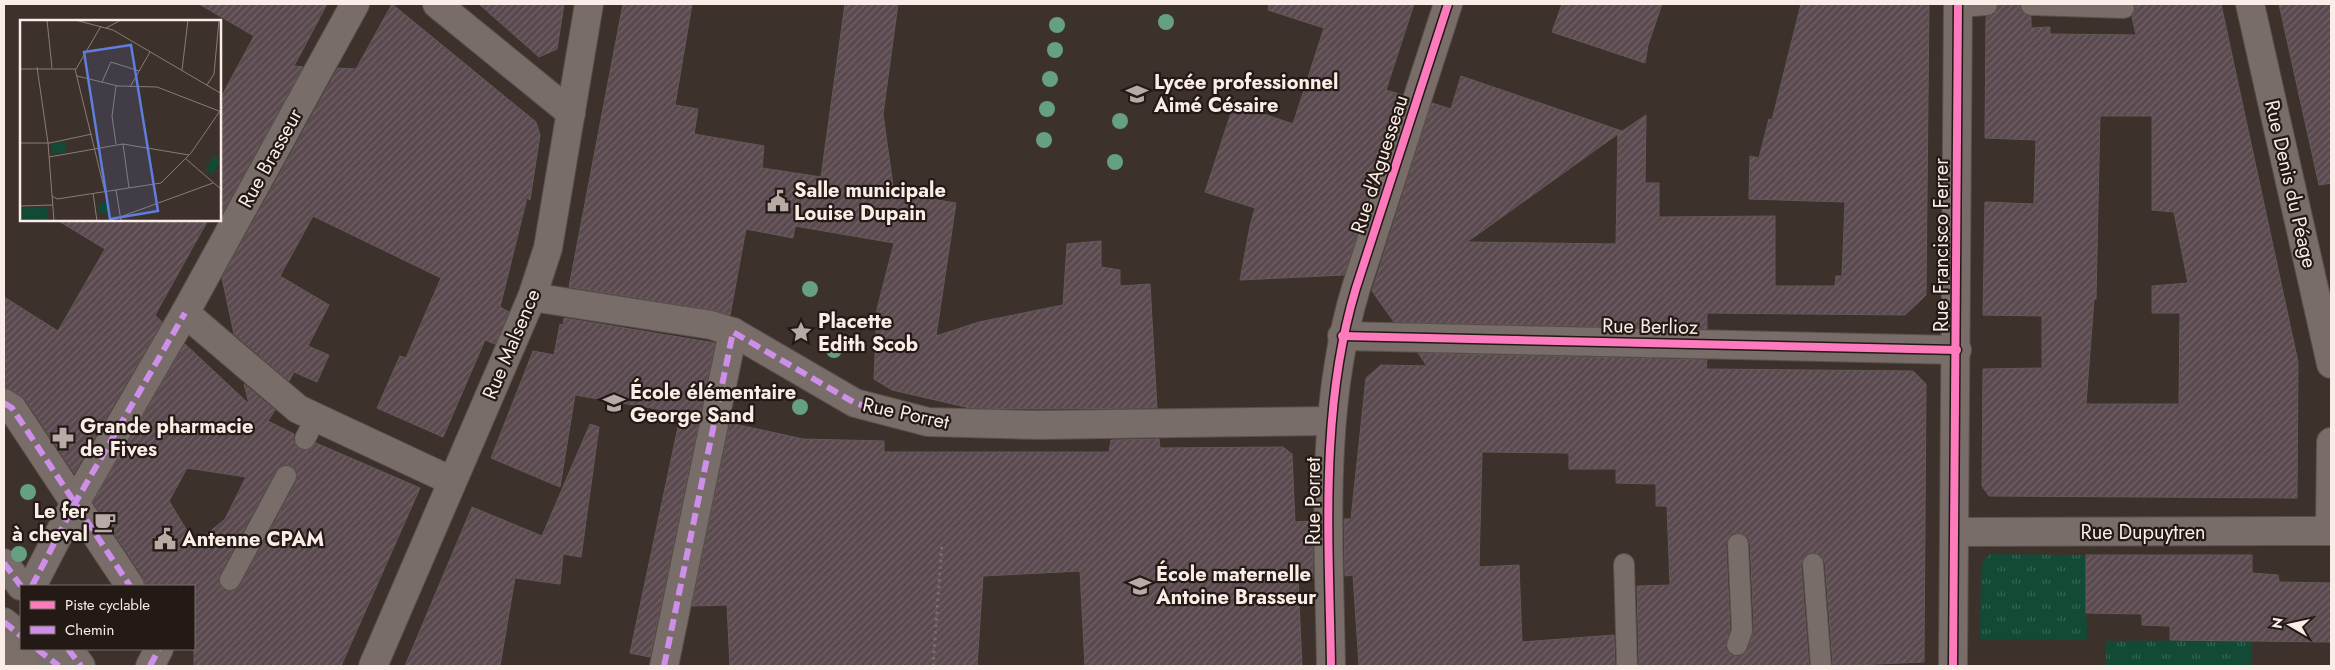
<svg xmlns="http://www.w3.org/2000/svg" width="2335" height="670" font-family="Jost,sans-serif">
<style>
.grass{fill:url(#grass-tufts)}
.building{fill:url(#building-hatch);stroke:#635959;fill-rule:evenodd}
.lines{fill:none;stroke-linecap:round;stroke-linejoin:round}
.service-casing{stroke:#5a504b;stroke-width:22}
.pedestrian-casing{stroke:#5a504b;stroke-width:30}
.minor-casing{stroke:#5a504b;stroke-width:30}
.tertiary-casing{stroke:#5a504b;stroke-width:30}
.secondary-casing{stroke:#5a504b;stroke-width:30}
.path{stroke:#786f6a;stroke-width:3;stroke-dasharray:2.5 4;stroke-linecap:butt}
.service{stroke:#786d68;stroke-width:20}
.pedestrian{stroke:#786d68;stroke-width:28}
.minor{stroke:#786d68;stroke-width:28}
.tertiary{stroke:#786d68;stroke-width:28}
.secondary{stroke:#7b6f68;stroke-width:28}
.quiet{stroke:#ce8fe9;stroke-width:6;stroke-dasharray:12 6;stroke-linecap:butt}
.cycleway-casing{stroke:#231915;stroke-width:11}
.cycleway{stroke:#fd7abc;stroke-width:8}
.tree{fill:#65a082}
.labels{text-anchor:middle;stroke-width:4.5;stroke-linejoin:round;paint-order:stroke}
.poi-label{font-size:20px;font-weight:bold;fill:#faece6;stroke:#231915;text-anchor:start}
.street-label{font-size:20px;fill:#faece6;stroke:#231915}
.inset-road{fill:none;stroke:#897c76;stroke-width:1}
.view{fill:#5f7ddc;fill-opacity:0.15;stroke:#5f7ddc;stroke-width:2.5}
.inset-edge{fill:none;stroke:#faece6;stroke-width:2.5}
</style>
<defs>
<pattern id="grass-tufts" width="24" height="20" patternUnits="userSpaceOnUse" patternTransform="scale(1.25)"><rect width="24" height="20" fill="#134a36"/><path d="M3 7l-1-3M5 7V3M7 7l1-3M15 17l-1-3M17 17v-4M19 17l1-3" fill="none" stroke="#366453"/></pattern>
<pattern id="building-hatch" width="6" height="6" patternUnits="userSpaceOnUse" patternTransform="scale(1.25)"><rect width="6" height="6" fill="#5a494e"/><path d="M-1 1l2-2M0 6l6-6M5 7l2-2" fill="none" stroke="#736368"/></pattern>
</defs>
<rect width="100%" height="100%" fill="#3d312c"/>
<g class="grass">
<path d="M1990 554 2086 555 2087 640 1980 639 1981 564Z"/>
<path d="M2252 640V666H2106V641Z"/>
</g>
<g class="building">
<path d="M199 4H327L294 66 303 67 220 217V99L254 36Z"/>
<path d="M392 4 536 122 540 135 530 200 527 198 500 307 509 312 495 344 485 340 443 437 377 408 400 356 406 358 441 278 313 216 280 276 329 305 308 346 329 355 317 382 294 372 289 381 234 334 222 278 338 68 356 69Z"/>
<path d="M479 4H564L557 49 539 57Z"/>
<path d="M623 4H692L675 105 698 109 694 134 764 146 762 168 821 177 845 4H898L883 114 894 193 956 203 936 336 979 322 1063 305 1067 244 1101 241V267L1120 270V286L1150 284 1157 408 1038 409 970 408 892 390 874 379 877 309 894 243 795 226 793 238 746 229 730 315 713 310 569 287Z"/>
<path d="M1269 4H1414L1386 90 1402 95 1344 275 1240 280 1250 226 1255 208 1205 192 1234 104 1293 124 1324 28 1268 10Z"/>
<path d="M1562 4H1662L1648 45 1645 63 1552 32Z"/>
<path d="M1801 4H1929L1926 295 1905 315 1707 313V329L1394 322 1372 291 1432 103 1451 109 1461 76 1622 131 1467 242 1616 244 1618 134 1646 115 1645 183H1659V217L1775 216V286H1835L1836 276H1842L1845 202 1749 199 1750 156 1759 158 1769 119 1772 120Z"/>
<path d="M1999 4H2019L2021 11 2031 17V28L2050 27V34L2136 35 2132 17 2136 9 2135 4H2221L2298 362 2297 498 1989 496 1982 486 1983 369 2042 368V316L1983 315 1985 202 2034 204 2036 140 1985 138 1986 17 1994 15ZM2100 116H2152V210L2174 212 2188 283 2152 286V313H2180L2179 404H2086L2094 299H2096Z"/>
<path d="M2279 4H2331V183L2319 185Z"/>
<path d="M57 220H208L155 315 162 322 74 473 25 399 12 390 4 388V297L58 331 105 249Z"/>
<path d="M564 318 715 343 650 657 630 653 681 413 575 395 560 487 491 458 533 351 554 355 560 324 563 325Z"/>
<path d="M185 344 249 404 244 384 275 410 268 421 294 434 293 440 299 449H311L316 443 420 488 341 666H194V586H145L143 577 93 502ZM286 464 296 470V482L240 586 236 590 225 591 220 586V574L276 470ZM187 468 246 477 225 519 195 544 169 501Z"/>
<path d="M1418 353 1707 360 1706 369 1913 371 1926 384 1924 662 1833 666 1825 563 1822 557 1813 552 1806 555 1801 565 1809 666H1639L1637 586 1670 585 1667 506H1656V484L1616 483V469H1569V453L1482 452 1479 567 1519 565 1522 642 1614 635 1615 666H1359L1353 575 1345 576 1344 519H1351L1366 378 1381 365 1427 366ZM1738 532 1748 537 1750 543 1754 630 1748 649 1739 657 1728 653 1725 647 1730 629 1726 544 1731 534Z"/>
<path d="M730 423 803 439 884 441V452H1109L1111 440 1159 439 1160 448 1283 447 1292 454 1295 522 1313 521V578L1298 579 1302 666H1085L1080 571 983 576 977 666H730L727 605 692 606Z"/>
<path d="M590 424 599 427 581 557 563 554 560 584 515 578 500 666H405L472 507 542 536Z"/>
<path d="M2086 555H2252V573L2278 575 2279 582 2331 583V642L2170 640V626L2142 625V614L2086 613Z"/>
</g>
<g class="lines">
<g class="service-casing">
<g id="service">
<path d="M2031 5 2124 8"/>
<path d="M1958 7 1987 5"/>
<path d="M305 439 315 419"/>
<path d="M1624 564 1627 666"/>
<path d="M1813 564 1821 666"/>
<path d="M230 580 286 476"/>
<path d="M1737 645 1742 631 1738 544"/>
</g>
</g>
<g class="pedestrian-casing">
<g id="pedestrian">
<path d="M4 403 12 408 130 586"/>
<path d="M4 563 21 586"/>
<path d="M32 586 75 503 185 313"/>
<path d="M4 622 21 636"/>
<path d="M37 649 59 666"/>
<path d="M68 649 81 666"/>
<path d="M150 666 159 649"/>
<path d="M664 666 733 332"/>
</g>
</g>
<g class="minor-casing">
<g id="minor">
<path d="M355 4 185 313 298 409 452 481"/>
<path d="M437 4 571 113"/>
<path d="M2250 4 2331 364"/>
<path d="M532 297 711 325 733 332 855 403 928 422 1038 425 1331 421"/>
<path d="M1342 336 1957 350"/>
<path d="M2330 531 2331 442"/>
<path d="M1955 532 2331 531"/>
<path d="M373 666 532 297 548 248 589 4"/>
<path d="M1331 666C1329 540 1319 410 1356 288L1448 4"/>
</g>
</g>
<g class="tertiary-casing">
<path id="tertiary" d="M1953 666 1958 4"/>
</g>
<g class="secondary-casing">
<path id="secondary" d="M4 649 26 666"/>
</g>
<path class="path" d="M933 666 942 543"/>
<use href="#service" class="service"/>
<use href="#pedestrian" class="pedestrian"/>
<use href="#minor" class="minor"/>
<use href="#tertiary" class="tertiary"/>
<use href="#secondary" class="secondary"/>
<g class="quiet">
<path d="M4 403 12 408 130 586"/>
<path d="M4 563 21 586"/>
<path d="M32 586 75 503 185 313"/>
<path d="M4 622 21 636"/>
<path d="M37 649 59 666"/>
<path d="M68 649 81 666"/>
<path d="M150 666 159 649"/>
<path d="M664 666 733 332 855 403 889 413"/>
</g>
<g class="cycleway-casing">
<g id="cycleway">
<path d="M1342 336 1957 350"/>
<path d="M1331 666C1329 540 1319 410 1356 288L1448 4"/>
<path d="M1953 666 1958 4"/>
</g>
</g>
<use href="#cycleway" class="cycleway"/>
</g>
<g class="tree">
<circle cx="1166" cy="22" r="8"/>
<circle cx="1057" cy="25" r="8"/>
<circle cx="1055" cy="50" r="8"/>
<circle cx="1050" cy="79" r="8"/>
<circle cx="1047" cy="109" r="8"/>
<circle cx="1120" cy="121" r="8"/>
<circle cx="1044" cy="140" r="8"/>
<circle cx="1115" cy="162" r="8"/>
<circle cx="810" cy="289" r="8"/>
<circle cx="834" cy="350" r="8"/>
<circle cx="800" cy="407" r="8"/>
<circle cx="28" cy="492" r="8"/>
<circle cx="19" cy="554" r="8"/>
</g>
<defs>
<g id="school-bare" transform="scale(1.725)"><path d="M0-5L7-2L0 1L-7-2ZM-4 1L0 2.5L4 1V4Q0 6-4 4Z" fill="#b8aba5" stroke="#231915" stroke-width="2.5" paint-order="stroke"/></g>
<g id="civic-bare" transform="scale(1.725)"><path d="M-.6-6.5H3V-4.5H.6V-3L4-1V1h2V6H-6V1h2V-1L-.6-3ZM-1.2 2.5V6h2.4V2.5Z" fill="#b8aba5" stroke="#231915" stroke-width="2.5" paint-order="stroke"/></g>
<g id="sight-bare" transform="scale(1.725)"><path d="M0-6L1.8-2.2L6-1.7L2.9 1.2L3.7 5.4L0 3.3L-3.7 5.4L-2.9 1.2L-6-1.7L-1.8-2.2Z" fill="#b8aba5" stroke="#231915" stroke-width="2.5" paint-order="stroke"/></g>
<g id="pharmacy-bare" transform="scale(1.725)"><path d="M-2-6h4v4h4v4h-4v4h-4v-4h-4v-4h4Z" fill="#b8aba5" stroke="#231915" stroke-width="2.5" paint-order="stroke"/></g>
<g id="cafe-bare" transform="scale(1.725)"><path d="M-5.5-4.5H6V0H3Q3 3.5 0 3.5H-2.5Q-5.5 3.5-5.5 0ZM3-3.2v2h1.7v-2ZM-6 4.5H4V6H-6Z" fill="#b8aba5" stroke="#231915" stroke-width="2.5" paint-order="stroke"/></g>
</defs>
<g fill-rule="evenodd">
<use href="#school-bare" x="1137" y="94"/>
<use href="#civic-bare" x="778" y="201"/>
<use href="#sight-bare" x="801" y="332"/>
<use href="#school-bare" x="614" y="403"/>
<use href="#pharmacy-bare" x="63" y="438"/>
<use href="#cafe-bare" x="105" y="522"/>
<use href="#civic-bare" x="165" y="539"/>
<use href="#school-bare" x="1140" y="586"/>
</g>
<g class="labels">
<g class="poi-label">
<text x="1154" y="89">Lycée professionnel<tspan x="1154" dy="23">Aimé Césaire</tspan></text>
<text x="794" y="197">Salle municipale<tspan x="794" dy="23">Louise Dupain</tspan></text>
<text x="818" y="328">Placette<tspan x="818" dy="23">Edith Scob</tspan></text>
<text x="630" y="399">École élémentaire<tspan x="630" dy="23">George Sand</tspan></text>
<text x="80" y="433">Grande pharmacie<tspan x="80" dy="23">de Fives</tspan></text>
<text x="88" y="518" text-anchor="end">Le fer<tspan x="88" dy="23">à cheval</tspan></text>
<text x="182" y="546">Antenne CPAM</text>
<text x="1156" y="581">École maternelle<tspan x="1156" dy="23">Antoine Brasseur</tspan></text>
</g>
<g class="street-label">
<text transform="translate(270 158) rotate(-61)" y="7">Rue Brasseur</text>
<text transform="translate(1379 164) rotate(-72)" y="7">Rue d'Aguesseau</text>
<text transform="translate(2291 184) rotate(77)" y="7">Rue Denis du Péage</text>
<text transform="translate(1941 245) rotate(-90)" y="7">Rue Francisco Ferrer</text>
<text transform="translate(1650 326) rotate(1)" y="7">Rue Berlioz</text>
<text transform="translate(511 344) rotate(-67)" y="7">Rue Malsence</text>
<text transform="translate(906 413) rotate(12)" y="7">Rue Porret</text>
<text transform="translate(1313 501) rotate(-90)" y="7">Rue Porret</text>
<text x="2143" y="539">Rue Dupuytren</text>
</g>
</g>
<g transform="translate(20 20)">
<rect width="201" height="201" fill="#3d312c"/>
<path d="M78 188a6 6 0 1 1 12 0a6 6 0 1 1-12 0Z" fill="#134a36"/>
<path d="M45 121 47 132 32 134V124Z" fill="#134a36"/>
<path d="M193 136 200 140 193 154 185 151ZM27 187 29 201H0V188Z" fill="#134a36"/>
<path class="inset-road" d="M27 0 32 48M55 0 93 10 202 74M86 8 101 0M17 47 28 123 34 201M0 49H56L81 6M55 49 85 172M162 50 168 0M57 56 98 66 137 67 199 91M82 62 91 42 119 51M187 65 194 54 199 0M96 66 92 96 96 124M110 67 130 32M0 123H30L72 114M103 124 109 168M29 137 103 124 169 135M166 139 202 170M96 170 101 201M73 173 77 201M32 176 37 179 141 163 171 133 202 88M0 186 33 185M100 197 193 163"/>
<path class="view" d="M111 25 138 191 90 199 64 32Z"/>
<rect width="201" height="201" class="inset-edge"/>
</g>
<rect width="2335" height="670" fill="none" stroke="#faece6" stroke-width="10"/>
<rect x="20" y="585" width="175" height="65" fill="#231915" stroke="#796d69"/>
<rect x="30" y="601" width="25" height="8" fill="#fd7abc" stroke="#796d69"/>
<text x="65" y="610" font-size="15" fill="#faece6">Piste cyclable</text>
<rect x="30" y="626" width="25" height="8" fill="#ce8fe9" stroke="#796d69"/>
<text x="65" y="635" font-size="15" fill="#faece6">Chemin</text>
<g transform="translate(2290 625) rotate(279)" stroke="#231915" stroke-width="4" paint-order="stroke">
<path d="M0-4L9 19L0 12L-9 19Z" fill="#faece6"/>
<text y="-8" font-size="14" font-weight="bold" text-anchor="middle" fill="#faece6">N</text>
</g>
</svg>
